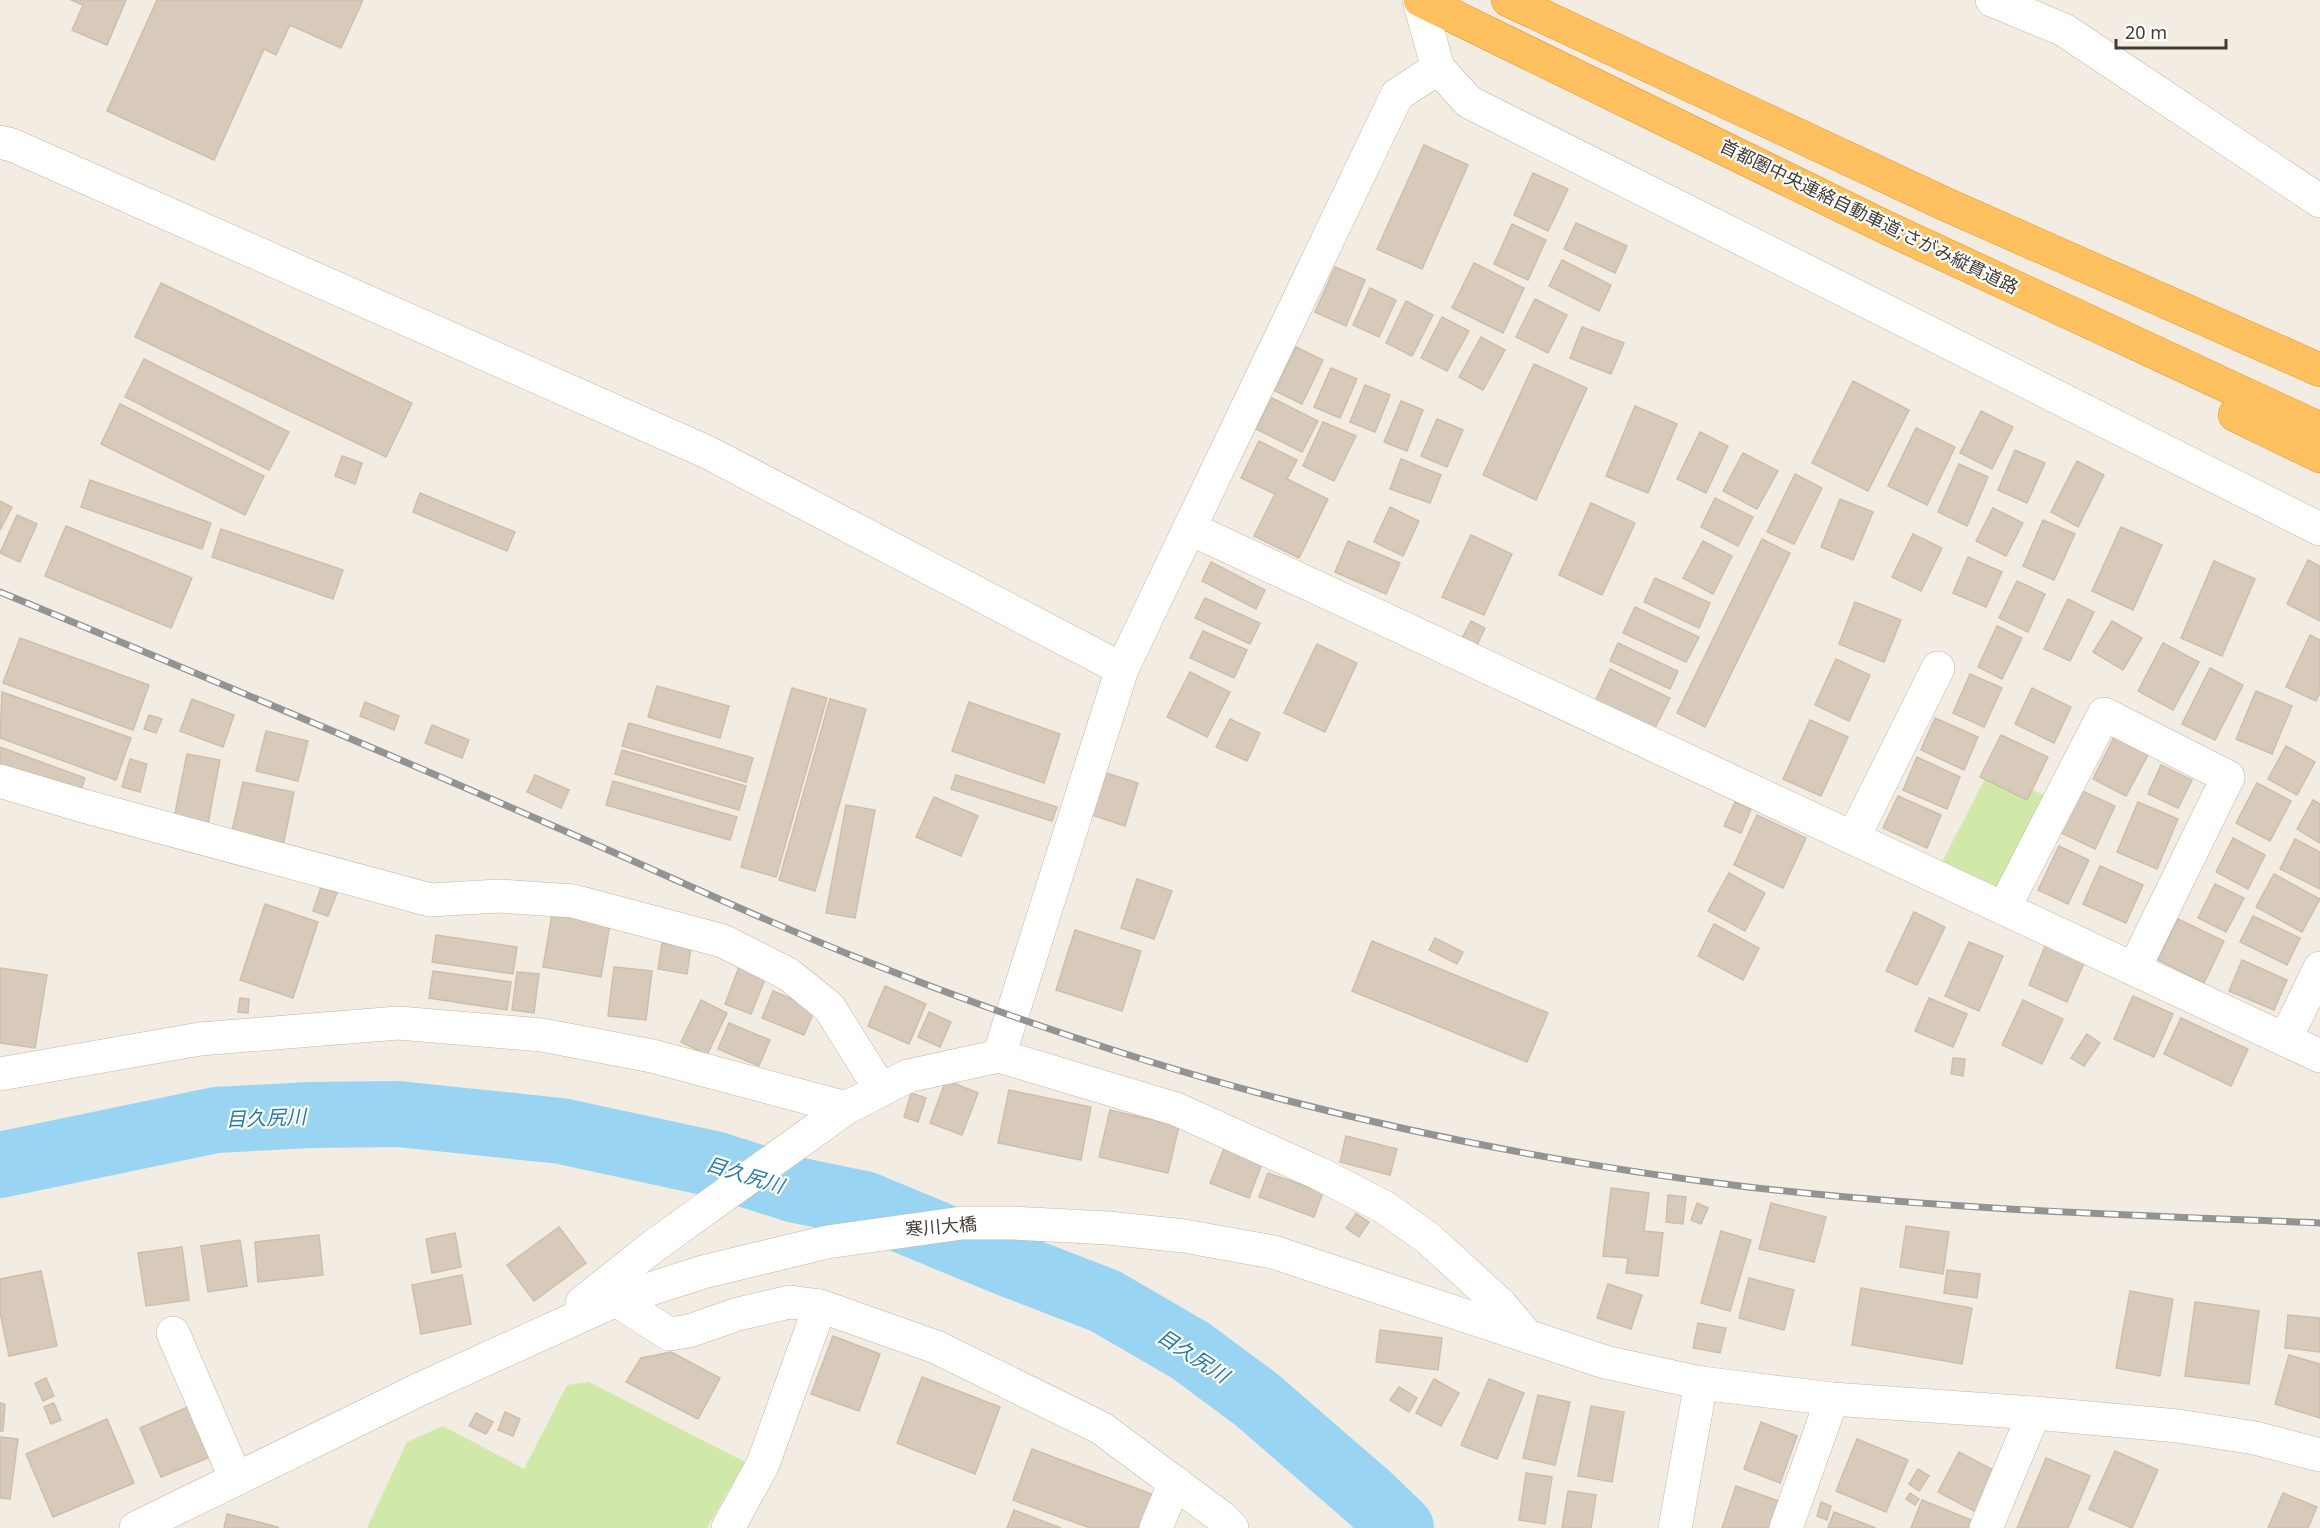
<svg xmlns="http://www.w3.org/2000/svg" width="2320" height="1528" font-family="'Noto Sans','Noto Sans JP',sans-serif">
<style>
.park{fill:#d0e9a8}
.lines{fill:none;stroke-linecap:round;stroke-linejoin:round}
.river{stroke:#9ad4f3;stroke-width:66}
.building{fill:#d7caba;stroke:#cfbeaa;stroke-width:1.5}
.minor-casing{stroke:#c0b6a7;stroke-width:34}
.highway-casing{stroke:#e3942b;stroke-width:34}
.minor{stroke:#fff;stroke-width:33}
.highway{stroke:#ffc060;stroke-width:33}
.rail-casing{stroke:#939393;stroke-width:7}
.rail{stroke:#fff;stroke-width:4.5;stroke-dasharray:14;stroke-linecap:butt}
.labels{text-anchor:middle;stroke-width:4.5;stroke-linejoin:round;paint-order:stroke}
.street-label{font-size:18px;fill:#433c32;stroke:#fff}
.water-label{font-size:20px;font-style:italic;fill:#277bab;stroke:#fff}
</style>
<rect width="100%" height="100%" fill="#f2ece2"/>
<g class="park">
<path d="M1989 771 2046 796 1998 892 1941 864Z"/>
<path d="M589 1382 745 1462 707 1528H367L407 1442 443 1426 524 1469 567 1385Z"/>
</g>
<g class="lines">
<path class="river" d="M0 1165 216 1120 310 1115 398 1114 561 1131 714 1164 796 1190 864 1204 1009 1264 1105 1301 1191 1351 1257 1400 1370 1498 1401 1528"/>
</g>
<g class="building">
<path d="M71 0H126L107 45 72 30 83 5Z"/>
<path d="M157 0H363L341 48 290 25 276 55 264 49 214 160 107 111Z"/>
<path d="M1424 145 1468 165 1422 269 1377 249Z"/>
<path d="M1533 173 1568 189 1548 231 1514 215Z"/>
<path d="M1576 223 1627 246 1615 273 1564 249Z"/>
<path d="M1512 224 1546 240 1528 280 1494 264Z"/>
<path d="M1562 260 1611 285 1599 311 1549 286Z"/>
<path d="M1474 263 1524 288 1503 333 1452 308Z"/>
<path d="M1335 267 1365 280 1346 326 1315 312Z"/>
<path d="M161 283 412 403 386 457 135 337Z"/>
<path d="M1370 288 1396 300 1379 337 1353 325Z"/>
<path d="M1535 299 1567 315 1548 353 1516 337Z"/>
<path d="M1406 301 1433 315 1412 356 1386 343Z"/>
<path d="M1442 317 1469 331 1447 371 1421 358Z"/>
<path d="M1582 327 1624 343 1611 374 1570 358Z"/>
<path d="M1481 337 1505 350 1483 390 1459 377Z"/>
<path d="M1296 347 1323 360 1302 404 1275 391Z"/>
<path d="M144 359 289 432 269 470 125 397Z"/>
<path d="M1534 364 1587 388 1536 500 1483 475Z"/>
<path d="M1331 368 1357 379 1340 418 1314 407Z"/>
<path d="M1853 381 1909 410 1868 491 1812 463Z"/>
<path d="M1365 385 1390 395 1375 432 1350 422Z"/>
<path d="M1272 398 1318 421 1302 452 1256 429Z"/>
<path d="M1401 401 1423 410 1407 451 1384 442Z"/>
<path d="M120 404 264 476 245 515 101 444Z"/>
<path d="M1635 406 1677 424 1648 493 1606 476Z"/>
<path d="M1981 411 2013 427 1992 469 1960 453Z"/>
<path d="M1437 419 1463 430 1447 467 1421 456Z"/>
<path d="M1323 422 1356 436 1334 481 1303 466Z"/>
<path d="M1916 428 1955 447 1927 505 1888 486Z"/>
<path d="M1700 432 1728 446 1706 493 1677 479Z"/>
<path d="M1259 441 1297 460 1287 479 1328 499 1299 558 1254 536 1275 494 1241 478Z"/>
<path d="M2015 450 2045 463 2027 503 1998 490Z"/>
<path d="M1743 453 1778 471 1757 509 1723 491Z"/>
<path d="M342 456 362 463 355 484 335 476Z"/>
<path d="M1401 459 1441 475 1430 503 1390 489Z"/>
<path d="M2077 461 2104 475 2078 527 2051 512Z"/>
<path d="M1959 464 1988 477 1967 526 1938 512Z"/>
<path d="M1795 474 1822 488 1794 544 1767 532Z"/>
<path d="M90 480 211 523 202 549 81 507Z"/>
<path d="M420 493 515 532 507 551 413 512Z"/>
<path d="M1715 498 1753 517 1738 546 1701 527Z"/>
<path d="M1840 499 1873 512 1853 560 1821 547Z"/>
<path d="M0 501 12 507 0 530Z"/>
<path d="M1591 503 1635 523 1602 595 1559 575Z"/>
<path d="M1390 507 1419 521 1403 556 1374 542Z"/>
<path d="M1993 508 2023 523 2006 556 1976 541Z"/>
<path d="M17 515 37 524 20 562 0 553Z"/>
<path d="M2043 520 2075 534 2054 580 2023 566Z"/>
<path d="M66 526 192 578 171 628 45 576Z"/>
<path d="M2121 527 2162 545 2133 610 2092 591Z"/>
<path d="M221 529 343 570 333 599 212 557Z"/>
<path d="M1913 534 1942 548 1921 591 1892 577Z"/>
<path d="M1471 535 1512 554 1484 615 1442 597Z"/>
<path d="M1762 539 1790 553 1705 727 1677 713Z"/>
<path d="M1348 541 1400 563 1386 594 1335 572Z"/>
<path d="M1703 541 1732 556 1713 594 1683 578Z"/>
<path d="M1968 557 2002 572 1986 607 1953 593Z"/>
<path d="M2308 560 2320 566V621L2287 604Z"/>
<path d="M2214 561 2255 579 2222 656 2181 638Z"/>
<path d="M1211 562 1265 590 1256 609 1202 581Z"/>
<path d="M1655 578 1710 603 1699 628 1644 602Z"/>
<path d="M2017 581 2045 594 2028 632 1999 618Z"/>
<path d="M1205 598 1260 623 1250 644 1195 618Z"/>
<path d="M2068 599 2094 612 2070 661 2044 649Z"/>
<path d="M1855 602 1901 620 1884 662 1839 644Z"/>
<path d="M1635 607 1699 637 1686 662 1623 633Z"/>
<path d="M1471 621 1485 628 1473 653 1458 646Z"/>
<path d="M2112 621 2142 638 2123 670 2093 652Z"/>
<path d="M1997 626 2022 638 2002 679 1978 667Z"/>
<path d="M1203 631 1247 650 1234 678 1190 658Z"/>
<path d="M2310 635 2320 640V692L2316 701 2286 687Z"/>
<path d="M20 638 149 685 133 730 3 683Z"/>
<path d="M1618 643 1678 671 1670 689 1610 661Z"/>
<path d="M2163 643 2199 662 2173 710 2138 691Z"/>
<path d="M1317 644 1357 663 1325 732 1284 713Z"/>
<path d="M1836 659 1870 675 1849 721 1815 705Z"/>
<path d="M2210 668 2243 685 2215 740 2182 724Z"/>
<path d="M1610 669 1670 698 1653 732 1594 704Z"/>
<path d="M1190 672 1230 692 1207 737 1167 717Z"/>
<path d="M1970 674 2002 688 1984 727 1953 713Z"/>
<path d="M657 686 729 706 720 738 648 717Z"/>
<path d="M792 688 827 698 776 877 741 867Z"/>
<path d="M2032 688 2071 707 2054 743 2015 724Z"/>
<path d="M2256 691 2292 706 2272 754 2236 739Z"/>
<path d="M2 692 131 738 116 780 0 738Z"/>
<path d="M192 699 234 715 223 747 180 731Z"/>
<path d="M830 699 866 709 815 891 779 880Z"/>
<path d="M365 702 399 716 394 730 360 716Z"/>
<path d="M969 702 1060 734 1044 783 952 751Z"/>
<path d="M149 715 162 719 156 733 144 729Z"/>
<path d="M1935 718 1978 737 1964 770 1921 750Z"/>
<path d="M1230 719 1260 733 1247 761 1216 747Z"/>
<path d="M1810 720 1848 737 1821 796 1783 779Z"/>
<path d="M629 723 753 758 746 782 622 746Z"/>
<path d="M432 725 469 740 462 758 425 743Z"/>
<path d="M266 731 308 741 298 781 256 771Z"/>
<path d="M2001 735 2048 757 2027 800 1980 777Z"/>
<path d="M2115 735 2149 753 2126 796 2093 779Z"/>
<path d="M2286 746 2315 762 2297 795 2268 779Z"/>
<path d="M0 747 85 778 80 793 0 765Z"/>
<path d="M622 750 746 786 739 810 615 774Z"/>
<path d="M187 754 220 760 208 824 174 818Z"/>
<path d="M1917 757 1960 777 1947 809 1903 790Z"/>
<path d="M130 759 147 764 140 792 122 787Z"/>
<path d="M2161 765 2192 780 2178 808 2148 794Z"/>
<path d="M1106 773 1138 783 1125 826 1092 815Z"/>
<path d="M535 775 569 790 561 808 527 792Z"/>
<path d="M956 775 1057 807 1052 821 951 789Z"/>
<path d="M613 781 737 817 730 840 606 805Z"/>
<path d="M243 782 294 792 283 846 231 836Z"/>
<path d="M2257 783 2291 801 2270 841 2236 823Z"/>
<path d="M2076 788 2115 806 2095 849 2057 831Z"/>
<path d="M1898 796 1941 815 1927 848 1883 828Z"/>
<path d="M934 797 978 816 961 856 916 837Z"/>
<path d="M2313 800 2320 804V843L2297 829Z"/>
<path d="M1735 802 1751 809 1741 833 1724 826Z"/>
<path d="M2138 802 2178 819 2157 869 2117 852Z"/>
<path d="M846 805 875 810 855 918 826 913Z"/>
<path d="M1757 815 1806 838 1783 888 1734 865Z"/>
<path d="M2233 838 2265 855 2248 889 2216 872Z"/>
<path d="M2295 839 2320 852V889L2280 869Z"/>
<path d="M2059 846 2089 860 2068 904 2038 890Z"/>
<path d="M2100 866 2143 885 2126 923 2083 904Z"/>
<path d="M1729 873 1765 893 1745 931 1708 911Z"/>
<path d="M2274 874 2320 899 2302 932 2256 907Z"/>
<path d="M1137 879 1172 891 1154 939 1121 928Z"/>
<path d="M2215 884 2244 898 2226 932 2198 918Z"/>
<path d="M321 887 337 893 328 916 313 911Z"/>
<path d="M265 904 318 922 293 998 240 980Z"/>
<path d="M1914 912 1945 927 1917 985 1886 971Z"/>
<path d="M552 914 610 924 601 977 543 967Z"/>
<path d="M2253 916 2300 938 2287 965 2240 942Z"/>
<path d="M2178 919 2224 941 2204 983 2158 960Z"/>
<path d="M1714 924 1759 948 1743 980 1698 956Z"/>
<path d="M1075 930 1141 951 1122 1011 1056 990Z"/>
<path d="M436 935 517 947 513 974 432 962Z"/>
<path d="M1435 938 1463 952 1457 964 1429 950Z"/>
<path d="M1372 941 1548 1013 1527 1062 1352 991Z"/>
<path d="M1969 942 2003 956 1979 1011 1945 996Z"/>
<path d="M662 943 691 948 687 974 658 969Z"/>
<path d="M2046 944 2085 961 2067 1002 2029 985Z"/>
<path d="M2242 960 2287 980 2274 1010 2229 991Z"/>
<path d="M614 967 652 971 646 1020 608 1016Z"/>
<path d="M739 967 766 977 751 1014 725 1004Z"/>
<path d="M0 968 47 975 35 1048 0 1043Z"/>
<path d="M433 971 511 982 507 1010 429 998Z"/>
<path d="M517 972 539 974 534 1013 512 1010Z"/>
<path d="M885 986 926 1004 909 1044 868 1026Z"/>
<path d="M773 991 815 1009 804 1035 762 1018Z"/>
<path d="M2133 996 2173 1014 2154 1057 2114 1039Z"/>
<path d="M240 998 249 999 248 1013 238 1012Z"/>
<path d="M1929 998 1967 1014 1953 1047 1915 1031Z"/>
<path d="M701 1000 727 1013 707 1055 681 1042Z"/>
<path d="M2023 1000 2063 1019 2042 1064 2002 1045Z"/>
<path d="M929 1012 951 1022 940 1047 918 1037Z"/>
<path d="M2181 1018 2248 1049 2231 1086 2164 1054Z"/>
<path d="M729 1023 770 1040 759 1066 718 1049Z"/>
<path d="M2087 1034 2100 1043 2084 1066 2071 1058Z"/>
<path d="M1953 1058 1965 1059 1963 1076 1951 1074Z"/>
<path d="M946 1080 978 1093 962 1135 930 1123Z"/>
<path d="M1009 1090 1091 1107 1081 1160 998 1143Z"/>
<path d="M911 1093 926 1098 918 1122 904 1117Z"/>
<path d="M1110 1110 1179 1126 1168 1173 1099 1157Z"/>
<path d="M1346 1136 1397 1149 1390 1175 1340 1162Z"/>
<path d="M1225 1146 1263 1161 1249 1198 1210 1183Z"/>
<path d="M1268 1173 1323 1192 1314 1217 1259 1197Z"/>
<path d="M1611 1188 1649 1193 1644 1231 1663 1233 1658 1276 1626 1273 1628 1258 1603 1256Z"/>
<path d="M1668 1195 1686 1197 1683 1224 1666 1222Z"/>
<path d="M1697 1203 1708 1208 1701 1224 1691 1220Z"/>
<path d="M1771 1203 1826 1217 1814 1262 1759 1249Z"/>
<path d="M1356 1214 1369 1222 1359 1237 1346 1228Z"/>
<path d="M1906 1226 1949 1232 1943 1274 1900 1267Z"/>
<path d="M559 1227 586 1263 534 1301 507 1265Z"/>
<path d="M1721 1231 1751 1240 1730 1311 1701 1303Z"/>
<path d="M455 1233 461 1267 432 1273 426 1239Z"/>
<path d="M319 1235 323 1275 258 1282 255 1242Z"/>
<path d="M240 1240 247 1286 208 1292 201 1246Z"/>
<path d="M182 1247 189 1300 146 1306 138 1253Z"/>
<path d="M1947 1270 1980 1274 1977 1298 1944 1293Z"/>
<path d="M41 1271 57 1346 9 1356 0 1312V1279Z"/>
<path d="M462 1275 471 1324 421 1334 412 1285Z"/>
<path d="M1749 1278 1794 1290 1784 1330 1739 1318Z"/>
<path d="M1608 1284 1642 1295 1631 1329 1597 1318Z"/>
<path d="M1861 1288 1972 1308 1962 1364 1852 1345Z"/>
<path d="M2130 1291 2173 1299 2160 1376 2116 1368Z"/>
<path d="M2195 1302 2259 1311 2249 1384 2185 1376Z"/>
<path d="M2288 1315 2320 1318V1352L2285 1348Z"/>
<path d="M1698 1323 1726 1328 1720 1353 1693 1348Z"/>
<path d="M1380 1330 1442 1338 1438 1370 1376 1362Z"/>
<path d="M833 1336 880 1354 859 1411 811 1394Z"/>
<path d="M671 1352 720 1378 698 1419 626 1382 641 1358Z"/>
<path d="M2289 1355 2320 1364V1418L2275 1404Z"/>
<path d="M922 1377 1000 1407 975 1474 897 1443Z"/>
<path d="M46 1378 54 1396 43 1401 35 1383Z"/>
<path d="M1434 1379 1459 1393 1441 1426 1416 1413Z"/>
<path d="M1489 1379 1524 1393 1497 1459 1461 1445Z"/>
<path d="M1399 1387 1417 1398 1409 1412 1390 1400Z"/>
<path d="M1538 1395 1570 1402 1555 1465 1523 1458Z"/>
<path d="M0 1403 5 1404 3 1431H0Z"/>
<path d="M54 1403 61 1420 51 1424 44 1407Z"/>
<path d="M1591 1406 1624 1412 1612 1482 1578 1476Z"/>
<path d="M188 1407 210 1457 161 1477 140 1428Z"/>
<path d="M505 1412 520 1419 513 1436 498 1430Z"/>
<path d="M476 1413 493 1422 486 1434 469 1426Z"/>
<path d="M107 1419 134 1483 53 1517 26 1454Z"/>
<path d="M1761 1422 1797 1436 1780 1483 1744 1469Z"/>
<path d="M0 1437 18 1439 10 1499 0 1498Z"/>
<path d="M1857 1439 1908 1460 1886 1512 1836 1491Z"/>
<path d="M1032 1449 1154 1495 1141 1528H1090L1013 1500Z"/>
<path d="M2115 1451 2158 1470 2132 1528 2089 1509Z"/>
<path d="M1959 1452 1997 1472 1976 1512 1938 1492Z"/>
<path d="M2046 1458 2090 1476 2068 1528H2017Z"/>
<path d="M1918 1469 1929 1476 1919 1491 1909 1484Z"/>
<path d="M1526 1473 1552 1477 1545 1524 1519 1520Z"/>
<path d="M1736 1486 1779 1501 1770 1528H1722Z"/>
<path d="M1568 1491 1596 1495 1591 1528H1562Z"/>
<path d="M1910 1493 1919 1499 1915 1505 1906 1499Z"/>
<path d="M2283 1493 2317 1507 2308 1528H2268Z"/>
<path d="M1922 1500 1971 1520 1968 1528H1911Z"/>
<path d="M1821 1502 1831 1506 1827 1520 1817 1516Z"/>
<path d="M1014 1510 1061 1528H1007Z"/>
<path d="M1834 1512 1876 1528H1828Z"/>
<path d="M227 1514 278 1527V1528H224Z"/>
</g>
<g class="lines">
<g class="minor-casing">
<g id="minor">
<path d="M1419 0 1438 68 1469 102 2320 529"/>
<path d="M1992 0 2064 30 2320 201"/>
<path d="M0 142 12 145 707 452 1122 669"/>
<path d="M1189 528 2320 1056"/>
<path d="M0 781 80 805 430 900 499 896 573 901 723 941 788 974 829 1007 881 1090"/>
<path d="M1853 838 1938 668"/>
<path d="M2004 908 2104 714 2228 777 2134 969"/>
<path d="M2285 1040 2320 968"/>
<path d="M999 1056 1122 669 1397 95 1438 68"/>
<path d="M0 1074 200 1039 398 1023 542 1035 652 1056 846 1108"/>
<path d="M616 1300 669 1334 689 1331 738 1314 790 1302 820 1306 936 1347 1101 1428 1221 1517 1232 1528"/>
<path d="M582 1303 655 1245 846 1108 908 1076 999 1056 1176 1109 1320 1174 1384 1207 1429 1239 1501 1305 1527 1336"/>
<path d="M173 1333 236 1479"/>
<path d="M136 1528 418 1390 616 1300 703 1272 827 1242 962 1223H1013L1108 1228 1184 1236 1273 1252 1605 1362 1701 1383 1832 1399 2034 1413 2178 1426 2255 1438 2320 1455"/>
<path d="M728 1528 763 1464 820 1306"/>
<path d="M1156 1528 1175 1482"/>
<path d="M1675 1528 1701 1383"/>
<path d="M1786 1528 1832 1399"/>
<path d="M1986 1528 2034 1413"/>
</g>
</g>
<g class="highway-casing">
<g id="highway">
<path d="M1420 0 1885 227 2320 429"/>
<path d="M1508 0 1945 204 2320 370"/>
<path d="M2235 415 2320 456"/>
</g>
</g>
<use href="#minor" class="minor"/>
<use href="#highway" class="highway"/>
<g class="rail-casing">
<path id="rail" d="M0 592C184 668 368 745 551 825 651 868 751 915 853 956 993 1012 1135 1061 1281 1099 1434 1139 1591 1168 1748 1187 1937 1209 2129 1215 2320 1223"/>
</g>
<use href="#rail" class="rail"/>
</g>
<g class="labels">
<g class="street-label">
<text transform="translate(1869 217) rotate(26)" y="6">首都圏中央連絡自動車道;さがみ縦貫道路</text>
<text transform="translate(941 1227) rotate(-5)" y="6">寒川大橋</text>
</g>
<g class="water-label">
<text transform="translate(266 1118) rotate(-2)" y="7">目久尻川</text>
<text transform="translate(745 1175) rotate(17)" y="7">目久尻川</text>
<text transform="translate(1193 1356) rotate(33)" y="7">目久尻川</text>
</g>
</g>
<path d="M2116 39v9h110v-9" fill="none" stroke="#433c32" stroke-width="3"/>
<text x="2125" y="39" font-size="18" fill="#433c32" stroke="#ffffff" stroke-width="4.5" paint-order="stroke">20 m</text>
</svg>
